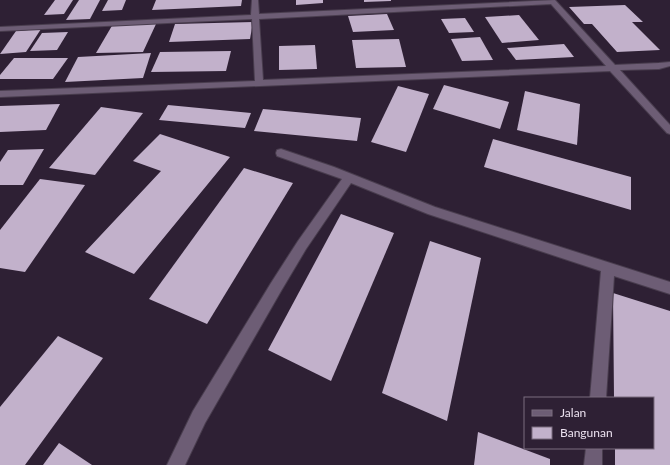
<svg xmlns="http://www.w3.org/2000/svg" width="670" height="465" font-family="Lato,sans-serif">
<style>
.building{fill:#c2b1cb}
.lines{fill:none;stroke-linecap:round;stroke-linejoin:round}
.minor-casing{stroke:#493d4e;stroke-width:2}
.minor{fill:#6d5d75;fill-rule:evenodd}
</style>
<rect width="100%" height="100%" fill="#2e2034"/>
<g class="building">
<path d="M55 0H73L64 14 44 15Z"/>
<path d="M79 0H100L90 19 66 20Z"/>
<path d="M108 0H126L122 10 102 11Z"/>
<path d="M156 0H242L241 6 152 10Z"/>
<path d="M296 0H323V3L296 5Z"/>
<path d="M364 0H391V1L364 2Z"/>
<path d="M625 5 643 22H632L660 50 617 52 592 24H584L569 7Z"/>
<path d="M387 14 394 30 353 32 348 16Z"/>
<path d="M519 15 539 40 502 43 485 17Z"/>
<path d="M465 18 474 32 449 33 441 19Z"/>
<path d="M253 22 250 39 169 42 175 24Z"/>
<path d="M113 24H156L143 52 96 53Z"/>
<path d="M41 29 26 52 0 54 16 31Z"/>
<path d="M68 32 57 50 30 51 42 33Z"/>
<path d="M480 37 493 60 462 61 451 39Z"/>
<path d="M399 39 406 67 356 68 352 40Z"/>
<path d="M564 44 574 57 516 60 507 48Z"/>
<path d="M315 45 317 69 279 70V46Z"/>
<path d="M231 51 226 71 151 72 160 52Z"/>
<path d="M151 53 143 78 65 82 78 57Z"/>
<path d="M14 58H68L53 79H0V75Z"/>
<path d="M444 85 509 102 500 129 433 109Z"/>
<path d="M398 86 429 94 406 152 371 142Z"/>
<path d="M525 91 580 104 577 145 517 130Z"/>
<path d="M60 104 46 130 0 132V106Z"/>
<path d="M168 105 251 113 245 128 159 120Z"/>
<path d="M101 107 143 113 95 175 49 168Z"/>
<path d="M263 109 361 118 357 141 254 131Z"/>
<path d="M160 134 230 157 134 274 85 252 161 171 133 161Z"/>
<path d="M493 139 631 177V210L484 167Z"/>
<path d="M44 149 23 185H0V162L8 150Z"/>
<path d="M244 168 293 183 207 324 149 299Z"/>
<path d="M40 179 85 185 25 272 0 268V230Z"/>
<path d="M341 214 394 233 331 381 268 350Z"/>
<path d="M430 241 481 258 447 421 382 393Z"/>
<path d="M613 293 670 311V465H615V448H653V398H614Z"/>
<path d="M58 336 103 358 25 465H0V407Z"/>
<path d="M478 432 550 459V465H474Z"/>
<path d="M59 443 92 465H43Z"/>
</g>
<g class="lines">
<g class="minor-casing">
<g id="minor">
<path d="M252 0H258L259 14 555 0 615 65 659 63 670 62V66L659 69 620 70 670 125V134L667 133 610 71 0 97V91L255 81 252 19 0 31V27L251 15ZM551 4 606 66 263 80 259 19Z"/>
<path d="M281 149 334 167 435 207 670 282V294L614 276 606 398H590L601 271 428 214 351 183 306 249 281 291 205 423 185 465H167L193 411 271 283 298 241 342 179 277 156 276 153 277 150Z"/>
<path d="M586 448H602V465H584Z"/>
</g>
</g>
<use href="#minor" class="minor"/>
</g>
<rect x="524" y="397" width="130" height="52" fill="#2e2034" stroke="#7a6d7f"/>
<rect x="532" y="410" width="20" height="6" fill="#6d5d75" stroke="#7a6d7f"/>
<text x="560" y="417" font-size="12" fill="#ebe1ef">Jalan</text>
<rect x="532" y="427" width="20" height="12" fill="#c2b1cb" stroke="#7a6d7f"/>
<text x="560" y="437" font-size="12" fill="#ebe1ef">Bangunan</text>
</svg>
